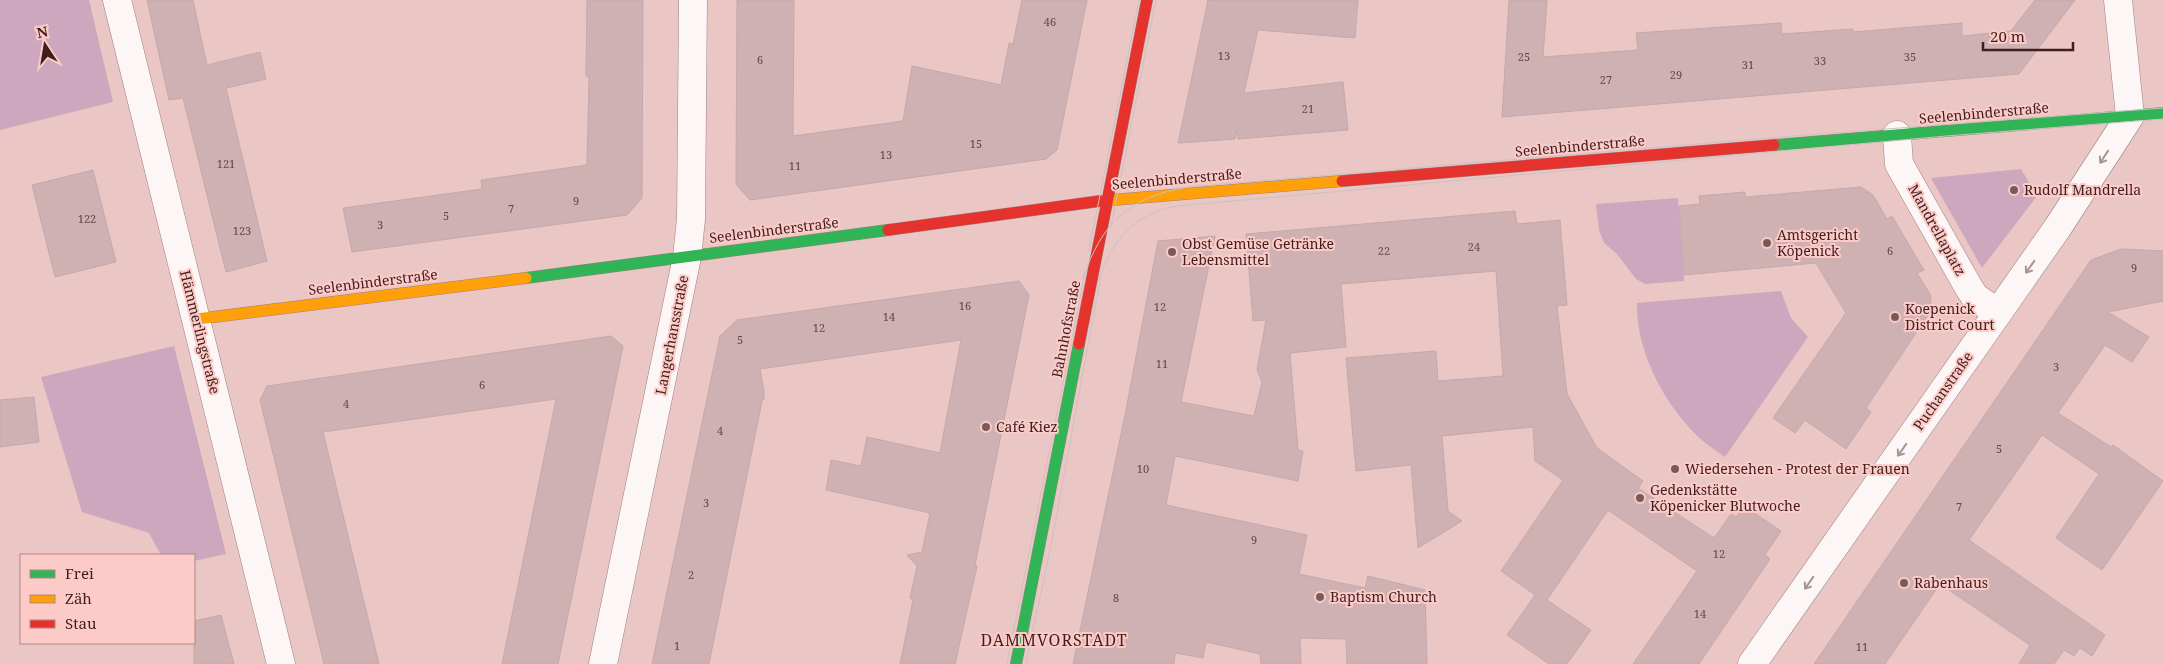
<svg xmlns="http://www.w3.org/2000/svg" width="2163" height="664" font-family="'Noto Serif',serif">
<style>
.green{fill:#cda7be}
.building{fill:#cfb0b3;stroke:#c6a8ab}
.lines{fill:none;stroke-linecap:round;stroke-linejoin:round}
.street-casing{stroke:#9f8180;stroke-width:29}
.fast-casing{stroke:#9f8180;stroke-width:12}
.slow-casing{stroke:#9f8180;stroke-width:12}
.jam-casing{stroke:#9f8180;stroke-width:12}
.street{stroke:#fcf6f6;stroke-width:28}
.fast{stroke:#30b455;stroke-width:11}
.slow{stroke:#ff9f0a;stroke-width:11}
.jam{stroke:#e5322d;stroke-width:11}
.tram{stroke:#ccc2c1;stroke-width:1}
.oneway{stroke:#a69595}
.poi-dot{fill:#7a5958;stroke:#fdcbc7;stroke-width:2}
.labels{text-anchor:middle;stroke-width:4;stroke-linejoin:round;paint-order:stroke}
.number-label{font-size:11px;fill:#644646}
.street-label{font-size:14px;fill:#3e1f1e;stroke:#fdcbc7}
.poi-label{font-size:14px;fill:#3e1f1e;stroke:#fdcbc7;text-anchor:start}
.quarter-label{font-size:16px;letter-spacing:1px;fill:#3e1f1e;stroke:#fdcbc7}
</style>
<rect width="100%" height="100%" fill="#eac6c4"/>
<g class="green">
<path d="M0 0H89L113 102 0 130Z"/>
<path d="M2021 169 2037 196 1982 268 1931 178Z"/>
<path d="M1678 198 1684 281 1645 284 1636 279 1617 254 1604 243 1599 230 1596 204Z"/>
<path d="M1781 291 1791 318 1808 337 1725 457C1718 452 1710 447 1703 441 1666 408 1636 353 1637 303Z"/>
<path d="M174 346 226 554 194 561V555H161L149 533 82 512 41 377Z"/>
</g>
<g class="building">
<path d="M147 0H193L207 65 260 52 266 79 226 88 267 261 226 272 183 98 169 100Z"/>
<path d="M587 0H643L642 198 627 215 352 252 343 208 482 189 481 180 587 165 589 77 586 76Z"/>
<path d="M737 0H794L793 136 903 121 912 66 1001 85 1009 43 1013 44 1022 0H1087L1057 150 1046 159 750 200 736 184Z"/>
<path d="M1208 0H1358L1355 38 1258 30 1244 93 1343 82 1348 130 1238 139 1237 129 1235 139 1178 143Z"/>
<path d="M1509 0H1547L1543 57 1638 50 1636 33 1781 23 1782 34 1853 29V32L1962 23V36L2011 31 2035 0H2075L2019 74 1502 117Z"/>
<path d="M93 170 116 262 55 277 32 185Z"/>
<path d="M1861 187 1873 195 1887 219 1892 216 1924 270 1917 273 1931 296 1930 312 1866 408 1871 412 1846 449 1805 420 1795 433 1773 418 1846 313 1816 263 1684 275 1679 206 1700 204 1699 196 1745 192V197Z"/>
<path d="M1515 211 1517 224 1560 220 1567 305 1557 306 1567 394 1597 448 1643 481 1638 488 1714 538 1731 514 1736 517 1744 506 1781 531 1765 555 1770 559 1699 664H1633L1697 571 1608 510 1547 600 1591 630 1567 664H1549L1507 635 1535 595 1501 571 1563 480 1535 461 1533 427 1442 436 1448 511 1462 521 1418 548 1411 465 1356 471 1346 358 1436 351 1438 381 1503 376 1496 271 1341 284 1346 347 1290 353 1298 450 1303 451 1298 481 1175 456 1166 505 1307 535 1299 574 1365 588 1368 576 1425 590 1427 664H1347L1346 639 1300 638 1301 664H1261L1260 654 1206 642 1203 658 1175 653 1174 664H1073L1125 415 1158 241 1215 236 1181 402 1254 416 1262 382 1257 370 1266 320 1253 321 1246 234Z"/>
<path d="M2121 249 2163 251V301L2108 312 2149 337 2132 362 2105 345 2058 413 2111 447 2113 445 2163 481 2102 570 2056 538 2099 474 2042 435 1969 540 2105 635 2092 656 2080 648 2074 656 2064 650 2054 664H2019L2030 645 1940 584 1885 664H1814L2091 260Z"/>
<path d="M1019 281 1029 295 975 565 977 566 955 664H900L913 600 910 598 917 566 907 555 922 552 930 513 826 490 831 460 861 466 867 437 940 453 961 340 760 369 764 391V399L762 401 709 664H652L720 336 737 320Z"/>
<path d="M611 336 623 346 558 664H502L556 399 323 432 379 664H324L260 400 267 386Z"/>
<path d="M34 397 39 442 0 447V400Z"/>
<path d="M221 615 234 664H194V621Z"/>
</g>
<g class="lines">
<g class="street-casing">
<g id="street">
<path d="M117 0 281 664"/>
<path d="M1897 135 1899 164 1969 288 1975 297 1998 313"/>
<path d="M603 664 687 257 691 219 693 0"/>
<path d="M1752 664 2058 227 2130 116 2118 0"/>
</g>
</g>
<g class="fast-casing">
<g id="fast">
<path d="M1774 145 2163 113"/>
<path d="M526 278 888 230"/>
<path d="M1016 664 1079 344"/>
</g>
</g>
<g class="slow-casing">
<g id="slow">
<path d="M1100 201 1342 181"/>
<path d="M197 319 526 278"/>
</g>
</g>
<g class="jam-casing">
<g id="jam">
<path d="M1342 181 1774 145"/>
<path d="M888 230 1100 201"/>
<path d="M1079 344 1147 0"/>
</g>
</g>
<use href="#street" class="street"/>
<use href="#fast" class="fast"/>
<use href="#slow" class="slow"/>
<use href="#jam" class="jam"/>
<g class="tram">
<path d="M1111 226 1156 0"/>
<path d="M1089 250 1139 0"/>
<path d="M1083 279C1101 223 1129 197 1188 187L1781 137 2163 108"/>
<path d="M1099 280C1110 242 1136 212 1177 206L1946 136 2163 119"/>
<path d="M1007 664 1085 272"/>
<path d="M1026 664 1053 535 1101 275"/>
</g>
</g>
<defs><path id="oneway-shaft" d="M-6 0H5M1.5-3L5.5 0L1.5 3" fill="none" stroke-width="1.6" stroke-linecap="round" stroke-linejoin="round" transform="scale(1.25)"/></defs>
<g class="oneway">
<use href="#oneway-shaft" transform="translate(2104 157) rotate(123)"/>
<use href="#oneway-shaft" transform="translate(2030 267) rotate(125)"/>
<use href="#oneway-shaft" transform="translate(1902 450) rotate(125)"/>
<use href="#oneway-shaft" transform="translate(1809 583) rotate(125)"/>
</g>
<g class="poi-dot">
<circle cx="2014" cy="190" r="5"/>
<circle cx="1767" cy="243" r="5"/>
<circle cx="1172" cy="252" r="5"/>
<circle cx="1895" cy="317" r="5"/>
<circle cx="986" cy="427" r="5"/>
<circle cx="1675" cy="469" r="5"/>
<circle cx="1640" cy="498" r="5"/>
<circle cx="1904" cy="583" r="5"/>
<circle cx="1320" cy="597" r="5"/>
</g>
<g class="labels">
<g class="number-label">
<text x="1050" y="26">46</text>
<text x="1224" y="60">13</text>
<text x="1524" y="61">25</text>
<text x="1910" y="61">35</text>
<text x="760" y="64">6</text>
<text x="1820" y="65">33</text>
<text x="1748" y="69">31</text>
<text x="1676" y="79">29</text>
<text x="1606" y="84">27</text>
<text x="1308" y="113">21</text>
<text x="976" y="148">15</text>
<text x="886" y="159">13</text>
<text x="226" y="168">121</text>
<text x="795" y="170">11</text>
<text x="576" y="205">9</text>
<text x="511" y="213">7</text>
<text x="446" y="220">5</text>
<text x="87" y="223">122</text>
<text x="380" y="229">3</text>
<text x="242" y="235">123</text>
<text x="1474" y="251">24</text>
<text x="1384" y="255">22</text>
<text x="1890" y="255">6</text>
<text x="2134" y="272">9</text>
<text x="965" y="310">16</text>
<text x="1160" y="311">12</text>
<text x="889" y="321">14</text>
<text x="819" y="332">12</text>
<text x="740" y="344">5</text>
<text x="1162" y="368">11</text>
<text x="2056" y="371">3</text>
<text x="482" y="389">6</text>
<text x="346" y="408">4</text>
<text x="720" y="435">4</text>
<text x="1999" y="453">5</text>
<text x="1143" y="473">10</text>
<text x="706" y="507">3</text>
<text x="1959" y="511">7</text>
<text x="1254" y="544">9</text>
<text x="1719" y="558">12</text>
<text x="691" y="579">2</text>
<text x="1116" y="602">8</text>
<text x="1700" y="618">14</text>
<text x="677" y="650">1</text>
<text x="1862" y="651">11</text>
</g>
<g class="street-label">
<text transform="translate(1984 113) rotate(-5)" y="5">Seelenbinderstraße</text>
<text transform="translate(1580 146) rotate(-5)" y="5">Seelenbinderstraße</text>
<text transform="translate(1177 179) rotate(-5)" y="5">Seelenbinderstraße</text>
<text transform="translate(774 230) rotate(-7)" y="5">Seelenbinderstraße</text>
<text transform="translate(1937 230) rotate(61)" y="5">Mandrellaplatz</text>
<text transform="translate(373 282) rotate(-7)" y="5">Seelenbinderstraße</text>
<text transform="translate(1066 329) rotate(-79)" y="5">Bahnhofstraße</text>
<text transform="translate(200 332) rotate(76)" y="5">Hämmerlingstraße</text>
<text transform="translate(672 335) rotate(-79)" y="5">Langerhansstraße</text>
<text transform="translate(1943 391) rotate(-55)" y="5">Puchanstraße</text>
</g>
<g class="poi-label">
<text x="2024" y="195">Rudolf Mandrella</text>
<text x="1777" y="240">Amtsgericht<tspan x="1777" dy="16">Köpenick</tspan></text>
<text x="1182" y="249">Obst Gemüse Getränke<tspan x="1182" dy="16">Lebensmittel</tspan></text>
<text x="1905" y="314">Koepenick<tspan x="1905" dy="16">District Court</tspan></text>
<text x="996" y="432">Café Kiez</text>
<text x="1685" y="474">Wiedersehen - Protest der Frauen</text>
<text x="1650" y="495">Gedenkstätte<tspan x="1650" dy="16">Köpenicker Blutwoche</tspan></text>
<text x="1914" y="588">Rabenhaus</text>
<text x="1330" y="602">Baptism Church</text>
</g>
<g class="quarter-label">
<text x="1054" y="646">DAMMVORSTADT</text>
</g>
</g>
<rect x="20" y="554" width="175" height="90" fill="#fdcbc7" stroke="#b18683"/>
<rect x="30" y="570" width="25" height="8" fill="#30b455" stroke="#b18683"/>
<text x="65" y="579" font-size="15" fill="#3e1f1e">Frei</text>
<rect x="30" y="595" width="25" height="8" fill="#ff9f0a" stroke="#b18683"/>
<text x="65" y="604" font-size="15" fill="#3e1f1e">Zäh</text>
<rect x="30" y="620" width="25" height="8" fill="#e5322d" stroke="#b18683"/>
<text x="65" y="629" font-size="15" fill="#3e1f1e">Stau</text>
<g transform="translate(45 45) rotate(348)" stroke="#fdcbc7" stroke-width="4" paint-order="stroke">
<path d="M0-4L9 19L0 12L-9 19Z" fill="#3e1f1e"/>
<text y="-8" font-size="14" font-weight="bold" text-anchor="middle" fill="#3e1f1e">N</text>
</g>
<path d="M1983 42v8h90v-8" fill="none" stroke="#3e1f1e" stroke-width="2.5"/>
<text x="1990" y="42" font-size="15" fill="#3e1f1e" stroke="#fdcbc7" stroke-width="4" paint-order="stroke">20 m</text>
</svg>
